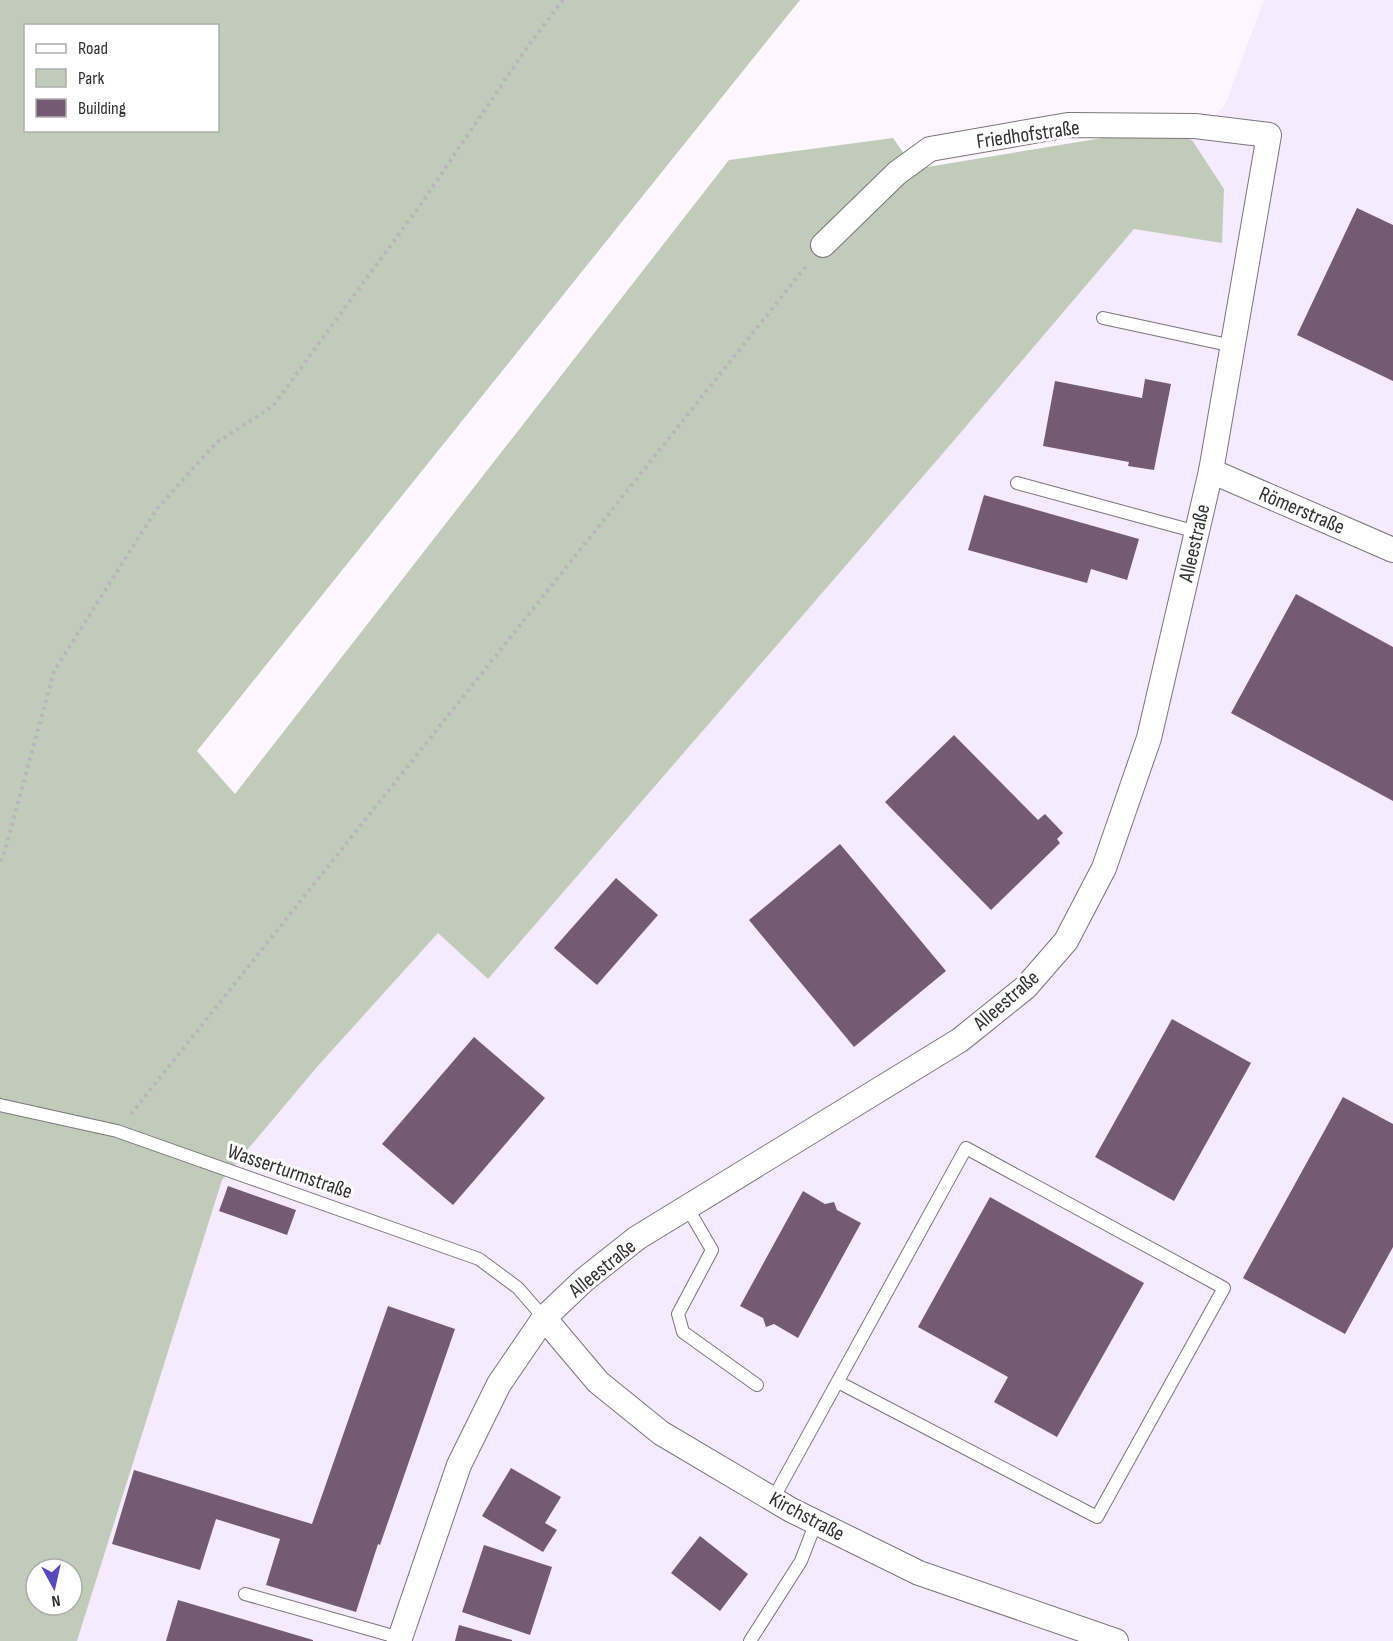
<svg xmlns="http://www.w3.org/2000/svg" width="1393" height="1641" font-family="'Sofia Sans Condensed',sans-serif">
<style>
.commercial{fill:#f6eaff}
.green{fill:#c0ccb9;fill-rule:evenodd}
.building{fill:#745b73}
.lines{fill:none;stroke-linecap:round;stroke-linejoin:round}
.lane-casing{stroke:#7b747b;stroke-width:14}
.street-casing{stroke:#7b747b;stroke-width:26}
.path{stroke:#bab4ba;stroke-width:4;stroke-dasharray:3 4.5;stroke-linecap:butt}
.lane{stroke:#fff;stroke-width:12}
.street{stroke:#fff;stroke-width:24}
.labels{text-anchor:middle;stroke-width:6;stroke-linejoin:round;paint-order:stroke}
.street-label{font-size:21px;fill:#322f32;stroke:#fff}
</style>
<rect width="100%" height="100%" fill="#fef6fe"/>
<path class="commercial" d="M1264 0H1393V1641H77L222 1180 317 1067 438 933 488 979 951 444 1134 229 1224 189 1192 140 1225 105Z"/>
<path class="green" d="M0 0H800L197 751 235 794 729 160 893 138 915 169 1157 129 1192 140 1224 189 1222 243 1134 229 951 444 488 979 438 933 317 1067 222 1180 77 1641H0ZM26 26H218V130H26ZM36 1569H72V1605H36Z"/>
<g class="building">
<path d="M1357 208 1393 225V381L1297 335Z"/>
<path d="M1145 379 1171 384 1154 470 1128 466 1129 462 1043 446 1055 381 1142 398Z"/>
<path d="M984 495 1139 539 1127 580 1091 569 1087 583 968 550Z"/>
<path d="M1296 594 1393 647V801L1231 713Z"/>
<path d="M954 735 1038 820 1045 814 1063 833 1057 839 1060 843 991 910 885 802Z"/>
<path d="M840 844 946 971 854 1047 749 920Z"/>
<path d="M616 878 658 915 597 985 554 948Z"/>
<path d="M1172 1019 1251 1063 1174 1201 1095 1157Z"/>
<path d="M474 1037 545 1098 453 1205 382 1144Z"/>
<path d="M1343 1097 1393 1124V1247L1345 1334 1243 1278Z"/>
<path d="M228 1186 296 1210 287 1235 219 1211Z"/>
<path d="M803 1191 825 1204 834 1202 837 1210 861 1223 798 1338 774 1324 766 1327 763 1318 740 1306Z"/>
<path d="M990 1197 1144 1283 1057 1437 994 1402 1008 1377 918 1327Z"/>
<path d="M388 1306 455 1329 380 1545 378 1544 356 1612 266 1585 280 1539 216 1519 200 1570 112 1544 134 1470 312 1524Z"/>
<path d="M511 1468 561 1497 545 1523 557 1530 543 1552 482 1516Z"/>
<path d="M700 1536 748 1574 720 1611 671 1573Z"/>
<path d="M484 1545 552 1567 530 1635 462 1612Z"/>
<path d="M178 1600 313 1640V1641H166Z"/>
<path d="M459 1625 512 1640V1641H455Z"/>
</g>
<g class="lines">
<g class="lane-casing">
<g id="lane">
<path d="M1103 318 1233 346"/>
<path d="M1017 483 1197 532"/>
<path d="M0 1105 117 1131 479 1259 518 1288 544 1318"/>
<path d="M687 1207 712 1250 678 1314 683 1332 757 1385"/>
<path d="M773 1499 966 1148 1224 1288 1097 1517 838 1382"/>
<path d="M245 1594 400 1638"/>
<path d="M750 1641 801 1561 816 1522"/>
</g>
</g>
<g class="street-casing">
<g id="street">
<path d="M1211 471 1393 550"/>
<path d="M544 1318 598 1382 661 1433 791 1510 919 1573 1116 1641"/>
<path d="M399 1641 459 1465 499 1384 544 1318 584 1280 637 1238 960 1040 1026 987 1066 941 1104 868 1149 738 1211 471 1269 135 1195 126 1068 125 930 149 897 173 823 245"/>
</g>
</g>
<g class="path">
<path d="M0 861 4 854 54 671 156 510 216 443 273 406 421 204 528 46 563 0"/>
<path d="M131 1114 806 266"/>
</g>
<use href="#lane" class="lane"/>
<use href="#street" class="street"/>
</g>
<g class="labels">
<g class="street-label">
<text transform="translate(1028 134) rotate(-8)" y="7">Friedhofstraße</text>
<text transform="translate(1302 510) rotate(23)" y="7">Römerstraße</text>
<text transform="translate(1194 543) rotate(-77)" y="7">Alleestraße</text>
<text transform="translate(1006 1000) rotate(-41)" y="7">Alleestraße</text>
<text transform="translate(290 1171) rotate(19)" y="7">Wasserturmstraße</text>
<text transform="translate(602 1268) rotate(-39)" y="7">Alleestraße</text>
<text transform="translate(807 1516) rotate(28)" y="7">Kirchstraße</text>
</g>
</g>
<rect x="24" y="24" width="195" height="108" fill="#ffffff" stroke="#adacad" stroke-width="1.5"/>
<rect x="36" y="44" width="30" height="9" fill="#ffffff" stroke="#adacad" stroke-width="1.5"/>
<text x="78" y="54" font-size="18" fill="#322f32">Road</text>
<rect x="36" y="69" width="30" height="18" fill="#c0ccb9" stroke="#adacad" stroke-width="1.5"/>
<text x="78" y="84" font-size="18" fill="#322f32">Park</text>
<rect x="36" y="99" width="30" height="18" fill="#745b73" stroke="#adacad" stroke-width="1.5"/>
<text x="78" y="114" font-size="18" fill="#322f32">Building</text>
<g transform="translate(54 1587) rotate(172)"><circle r="28" fill="#ffffff" stroke="#adacad" stroke-width="1.5"/>
<path d="M0-4.5L10 22L0 15L-10 22Z" fill="#5947bf"/>
<text y="-9" font-size="16" font-weight="bold" text-anchor="middle" fill="#322f32">N</text>
</g>
</svg>
